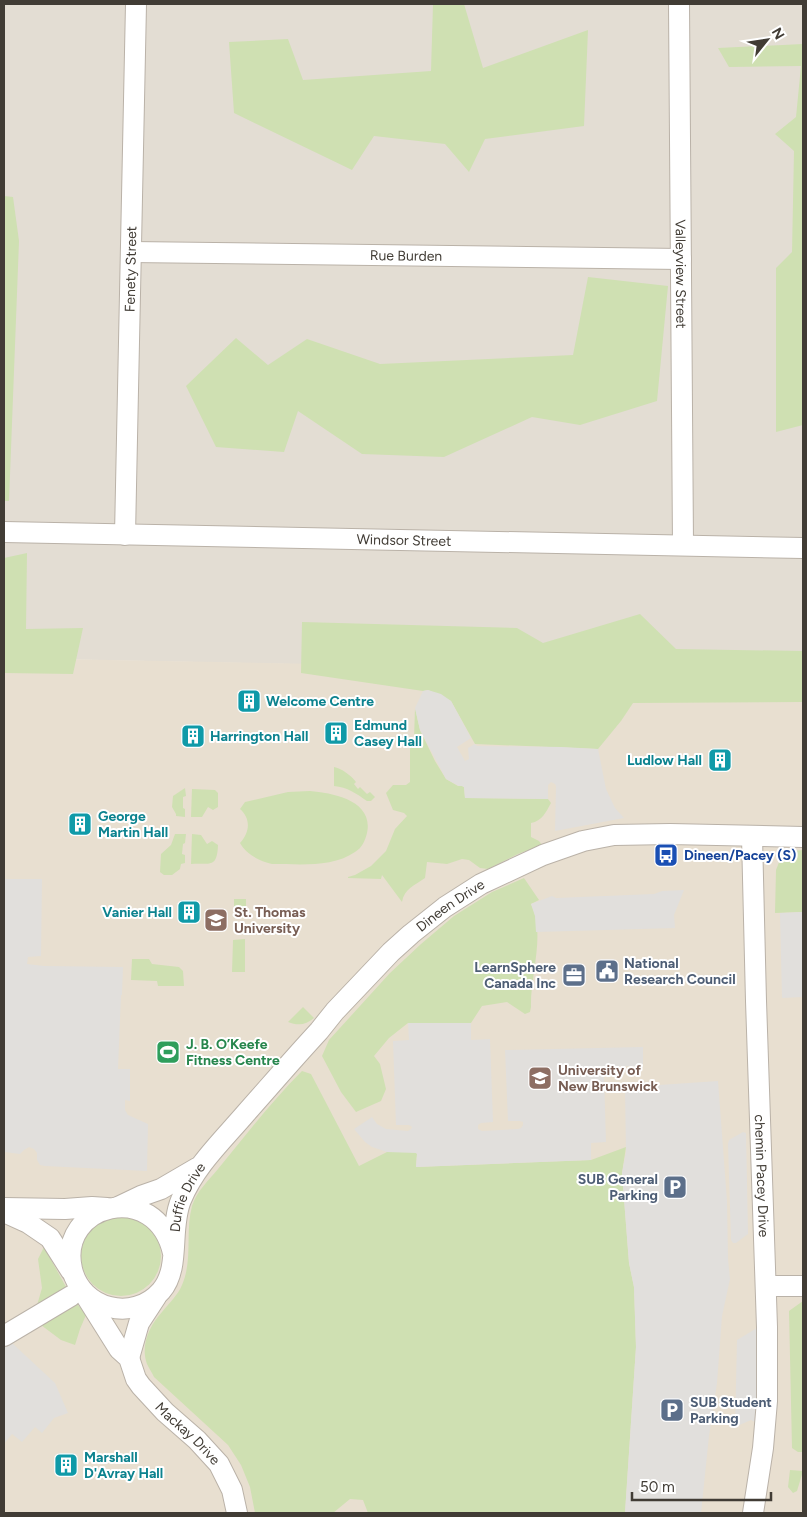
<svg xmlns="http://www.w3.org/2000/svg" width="807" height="1517" font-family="Figtree,sans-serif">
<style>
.residential{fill:#e3ddd3}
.education{fill:#e8dfd0}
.green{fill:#cfe0b2}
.parking{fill:#e1dfdc}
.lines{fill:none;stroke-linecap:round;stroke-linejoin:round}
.street-casing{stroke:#bab2a8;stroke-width:22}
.street{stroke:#fff;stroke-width:20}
.labels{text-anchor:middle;stroke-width:4;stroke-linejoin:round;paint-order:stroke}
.street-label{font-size:14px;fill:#413c35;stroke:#fff}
.culture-label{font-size:14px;font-weight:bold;fill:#0d838f;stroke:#fff;text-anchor:start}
.transit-label{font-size:14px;font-weight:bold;fill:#164399;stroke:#fff;text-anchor:start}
.education-label{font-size:14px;font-weight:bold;fill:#785e54;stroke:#fff;text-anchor:start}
.service-label{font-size:14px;font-weight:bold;fill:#4e5e75;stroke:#fff;text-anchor:start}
.leisure-label{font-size:14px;font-weight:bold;fill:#27864d;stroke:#fff;text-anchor:start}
</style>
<rect width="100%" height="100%" fill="#f0ece5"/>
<path class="residential" d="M4 4H803V684L292 664 4 658Z"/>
<path class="education" d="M4 658 424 666 803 684V1513H4Z"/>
<g class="green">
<path d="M433 4H464L483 68 588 30 584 126 485 139 469 172 445 144 374 136 352 170 234 113 229 42 288 39 303 80 431 71Z"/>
<path d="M803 44V425L776 432V268L792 252 794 151 775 134 796 117 801 66 729 67 718 48Z"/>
<path d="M4 196 13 197 19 241 9 501H4Z"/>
<path d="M588 277 668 286 657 401 580 425 532 417 444 457 362 454 298 411 284 452 216 447 186 386 236 338 268 365 307 339 380 364 573 355Z"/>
<path d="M27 553 26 629 83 628 73 674 4 673V558Z"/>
<path d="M640 614 676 649 803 651V702L633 703 621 721 598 749 475 744 451 701 428 690 423 691 301 673 302 622 517 628 543 643Z"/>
<path d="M415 708 420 730 435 761 446 779 458 786H462L464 787 465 798 548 799 551 803C546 812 542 821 531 823V837L539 841 542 845 518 854 488 869 480 868 469 860 462 859 447 864 427 862 425 878C415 885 404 889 402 902L382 875 381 879 348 878V877L355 875 371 866 386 851 395 829 407 816 404 813 393 810 386 793 393 785H406L410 782V743L414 739Z"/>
<path d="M334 767C341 768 352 776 356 782L354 784 358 789 360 787 367 794 370 792 375 797 371 801H367C357 794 347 787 334 786Z"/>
<path d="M185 788 186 796 183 797V808L185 809V817L176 816V814L172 807 173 796Z"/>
<path d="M192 789 215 790 218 793V807L213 810 208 807 202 817H191Z"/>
<path d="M310 791C334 793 374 801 367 833 365 841 362 848 355 852 332 868 299 864 272 864 259 861 246 854 240 843 250 832 251 819 240 809L245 802 288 792Z"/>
<path d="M175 834H186L185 843 183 844 182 854 185 855V863L181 864 180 869 172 875H164L160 872 161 854 171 845Z"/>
<path d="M192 834 201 835 207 844 212 841 218 845C217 868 211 863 191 864Z"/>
<path d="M803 850V912L775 913 776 870 783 852Z"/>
<path d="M524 878 539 900 531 904C546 934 530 975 531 1007L530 1012 525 1014 507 1002 482 1006 471 1023H408L389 1038 374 1056 380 1064 386 1089 381 1101 356 1112 341 1092 322 1056 329 1040 390 973 421 944 454 916 492 892Z"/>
<rect x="234" y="899" width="12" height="19"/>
<path d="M245 939V972H232L233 940Z"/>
<path d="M132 959H149L152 964 179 967 183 971 184 986H158L157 981 131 980Z"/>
<path d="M303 1007 314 1018C306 1025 298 1026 288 1022Z"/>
<path d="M302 1071 311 1074 359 1166 387 1152H416L417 1154 416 1167 591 1160 626 1147 622 1173 629 1263 634 1287 636 1347 625 1513H368L363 1500 350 1499 333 1513H255L250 1487 241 1465 228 1445 154 1377C152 1373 149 1368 147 1364 140 1345 150 1325 162 1312 169 1303 178 1295 182 1285 193 1260 185 1232 192 1206 197 1191 208 1181 218 1169 245 1136 272 1101 302 1071Z"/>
<circle cx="121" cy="1256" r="40"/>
<path d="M44 1247 71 1296 86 1315 80 1329 75 1345 61 1340 33 1319 42 1288 38 1259Z"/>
<path d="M803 1301V1452H798L792 1448 789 1311Z"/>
<path d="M790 1470 803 1471 797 1491 793 1493 788 1487Z"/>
</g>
<g class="parking">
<path d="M428 690 441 694 451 701 471 738 457 747 465 761 469 759 468 748 475 744 477 746 562 747 598 749 606 789 615 808 624 818 555 831 556 786 555 784 551 782 548 785V799L465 798 464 787 462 786H459L446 779 420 730 415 708 423 691Z"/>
<path d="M4 879H42L41 956 28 957 27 964 44 966 123 967 122 993V995H121L118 1069H130V1101L125 1100V1110L128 1115 148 1124 147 1171 45 1166 40 1165 37 1160V1153L34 1149 29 1147 24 1150 20 1154 4 1152Z"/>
<path d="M684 890 674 915 675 928 536 932 535 916 531 904 552 896 556 898 654 894 662 891Z"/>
<path d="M803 912V997L782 998 780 913Z"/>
<path d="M408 1023H471V1040L490 1039 493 1122 481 1123 478 1125V1129L482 1131 518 1129 521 1128 523 1125V1122L520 1121H508L505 1050 643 1047V1066H594L588 1069 589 1074 591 1075H604L606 1142 591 1143V1160L416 1167 417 1154 416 1153 387 1152 372 1147 365 1142 354 1129 372 1117 377 1124 386 1129 408 1131 411 1129 412 1127 409 1125H396L393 1041 409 1040Z"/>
<path d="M718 1081 727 1201 728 1259 730 1279 722 1316 717 1383 709 1436 701 1513H625L636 1347 634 1287 629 1263 622 1173 626 1152 625 1089 627 1085 634 1083 659 1085Z"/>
<path d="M743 1132 746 1133 748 1234 736 1243H733L731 1240 728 1144 729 1140Z"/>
<path d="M767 1322 764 1427 751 1420 735 1427 737 1340Z"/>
<path d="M12 1343 55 1383 68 1413 54 1418 42 1433 35 1427 22 1442 12 1434 4 1444V1348Z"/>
</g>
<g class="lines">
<g class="street-casing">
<g id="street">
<path id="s1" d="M679 4 683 545"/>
<path id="s2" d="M131 252 681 259"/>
<path id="s3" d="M4 532 803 548"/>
<path id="s4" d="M125 535 136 4"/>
<path id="s5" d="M752 837 756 1001 767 1327V1401L763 1448 753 1513"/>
<path d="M118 1207 141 1196 161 1189 197 1168"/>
<path d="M4 1208 65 1209 92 1207 107 1208"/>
<path d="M4 1212 28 1223 50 1238 71 1271"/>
<path id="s6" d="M173 1253C156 1178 57 1204 72 1269 81 1309 133 1323 161 1291 181 1268 169 1229 181 1200 195 1166 222 1141 246 1113 270 1086 294 1058 319 1031L335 1011 391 952 411 934 445 907 481 884 543 855 583 841 614 835 670 834 803 837"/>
<path d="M766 1286H803"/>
<path id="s7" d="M87 1298 119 1349 129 1358 136 1379 141 1386 165 1412 197 1440 219 1464 232 1490 237 1513"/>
<path d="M4 1336 71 1296"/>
<path d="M129 1358 139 1323 156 1297"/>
</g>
</g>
<use href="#street" class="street"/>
</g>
<defs>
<g id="building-square" transform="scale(1.25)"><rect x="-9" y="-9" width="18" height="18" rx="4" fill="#0f9aa8" stroke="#fff"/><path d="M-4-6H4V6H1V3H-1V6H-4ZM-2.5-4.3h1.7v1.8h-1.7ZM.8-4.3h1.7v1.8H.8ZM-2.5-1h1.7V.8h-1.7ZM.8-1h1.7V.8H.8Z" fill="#fff"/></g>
<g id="bus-square" transform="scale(1.25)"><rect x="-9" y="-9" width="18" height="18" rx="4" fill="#1a4fb4" stroke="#fff"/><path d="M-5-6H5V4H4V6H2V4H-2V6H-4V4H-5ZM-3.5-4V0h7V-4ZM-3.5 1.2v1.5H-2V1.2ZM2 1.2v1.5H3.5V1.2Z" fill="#fff"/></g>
<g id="university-square" transform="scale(1.25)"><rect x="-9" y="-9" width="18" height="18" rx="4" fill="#8d6e63" stroke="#fff"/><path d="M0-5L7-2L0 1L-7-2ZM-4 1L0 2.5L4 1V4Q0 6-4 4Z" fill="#fff"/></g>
<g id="civic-square" transform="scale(1.25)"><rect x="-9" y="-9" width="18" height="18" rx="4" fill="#5c6f8a" stroke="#fff"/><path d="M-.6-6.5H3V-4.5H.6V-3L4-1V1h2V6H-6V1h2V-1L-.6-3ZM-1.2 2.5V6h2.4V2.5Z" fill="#fff"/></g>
<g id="office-square" transform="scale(1.25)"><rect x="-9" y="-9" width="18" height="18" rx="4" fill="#5c6f8a" stroke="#fff"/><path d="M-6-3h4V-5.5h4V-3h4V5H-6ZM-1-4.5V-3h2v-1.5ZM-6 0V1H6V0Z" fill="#fff"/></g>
<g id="stadium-square" transform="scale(1.25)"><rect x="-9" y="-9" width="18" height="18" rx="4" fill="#2e9e5b" stroke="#fff"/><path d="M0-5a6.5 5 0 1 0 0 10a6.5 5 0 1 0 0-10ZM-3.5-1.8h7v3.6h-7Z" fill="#fff"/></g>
<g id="parking-square" transform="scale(1.25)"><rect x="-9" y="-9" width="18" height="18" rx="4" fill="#5c6f8a" stroke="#fff"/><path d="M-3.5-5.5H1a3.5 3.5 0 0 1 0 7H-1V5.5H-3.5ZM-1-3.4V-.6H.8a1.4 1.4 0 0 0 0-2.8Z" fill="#fff"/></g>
</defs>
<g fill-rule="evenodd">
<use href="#building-square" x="249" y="701"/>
<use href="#building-square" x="336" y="733"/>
<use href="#building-square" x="193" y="736"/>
<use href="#building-square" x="720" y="760"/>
<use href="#building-square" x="80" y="824"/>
<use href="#bus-square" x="666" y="855"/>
<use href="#building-square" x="189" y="912"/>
<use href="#university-square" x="216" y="920"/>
<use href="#civic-square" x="607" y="971"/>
<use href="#office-square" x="574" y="975"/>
<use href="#stadium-square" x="168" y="1052"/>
<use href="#university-square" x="540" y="1078"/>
<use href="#parking-square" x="675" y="1187"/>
<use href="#parking-square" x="672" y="1410"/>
<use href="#building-square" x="66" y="1465"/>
</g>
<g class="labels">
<g class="street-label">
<text dy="5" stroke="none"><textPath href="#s2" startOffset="275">Rue Burden</textPath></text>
<text dy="5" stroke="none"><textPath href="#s4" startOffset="266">Fenety Street</textPath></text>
<text dy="5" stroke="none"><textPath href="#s1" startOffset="270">Valleyview Street</textPath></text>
<text dy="5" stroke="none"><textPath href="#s3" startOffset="400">Windsor Street</textPath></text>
<text dy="5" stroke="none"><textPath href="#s6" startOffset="775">Dineen Drive</textPath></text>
<text dy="5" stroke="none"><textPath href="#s5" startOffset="339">chemin Pacey Drive</textPath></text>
<text dy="5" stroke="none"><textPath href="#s6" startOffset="378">Duffie Drive</textPath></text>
<text dy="5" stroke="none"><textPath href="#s7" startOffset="171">Mackay Drive</textPath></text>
</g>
<g class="culture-label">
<text x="266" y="706">Welcome Centre</text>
<text x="354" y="730">Edmund<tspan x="354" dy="16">Casey Hall</tspan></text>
<text x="210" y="741">Harrington Hall</text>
<text x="702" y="765" text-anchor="end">Ludlow Hall</text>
<text x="98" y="821">George<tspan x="98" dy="16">Martin Hall</tspan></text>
<text x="172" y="917" text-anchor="end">Vanier Hall</text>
<text x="84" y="1462">Marshall<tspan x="84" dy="16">D'Avray Hall</tspan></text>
</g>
<g class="transit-label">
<text x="684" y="860">Dineen/Pacey (S)</text>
</g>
<g class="education-label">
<text x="234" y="917">St. Thomas<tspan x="234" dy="16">University</tspan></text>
<text x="558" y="1075">University of<tspan x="558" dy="16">New Brunswick</tspan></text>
</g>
<g class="service-label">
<text x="624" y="968">National<tspan x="624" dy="16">Research Council</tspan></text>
<text x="556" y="972" text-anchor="end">LearnSphere<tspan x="556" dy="16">Canada Inc</tspan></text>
<text x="658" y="1184" text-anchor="end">SUB General<tspan x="658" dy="16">Parking</tspan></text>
<text x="690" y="1407">SUB Student<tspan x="690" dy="16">Parking</tspan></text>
</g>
<g class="leisure-label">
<text x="186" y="1049">J. B. O’Keefe<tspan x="186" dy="16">Fitness Centre</tspan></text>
</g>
</g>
<rect width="807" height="1517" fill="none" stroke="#413c35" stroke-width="10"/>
<g transform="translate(767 40) rotate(60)" stroke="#ffffff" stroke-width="4" paint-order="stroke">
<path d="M0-4L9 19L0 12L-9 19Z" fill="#413c35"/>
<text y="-8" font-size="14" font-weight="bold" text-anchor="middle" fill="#413c35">N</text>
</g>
<path d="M632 1492v8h139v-8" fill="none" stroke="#413c35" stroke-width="2.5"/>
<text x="640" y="1492" font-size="15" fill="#413c35" stroke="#ffffff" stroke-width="4" paint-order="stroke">50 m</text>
</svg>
